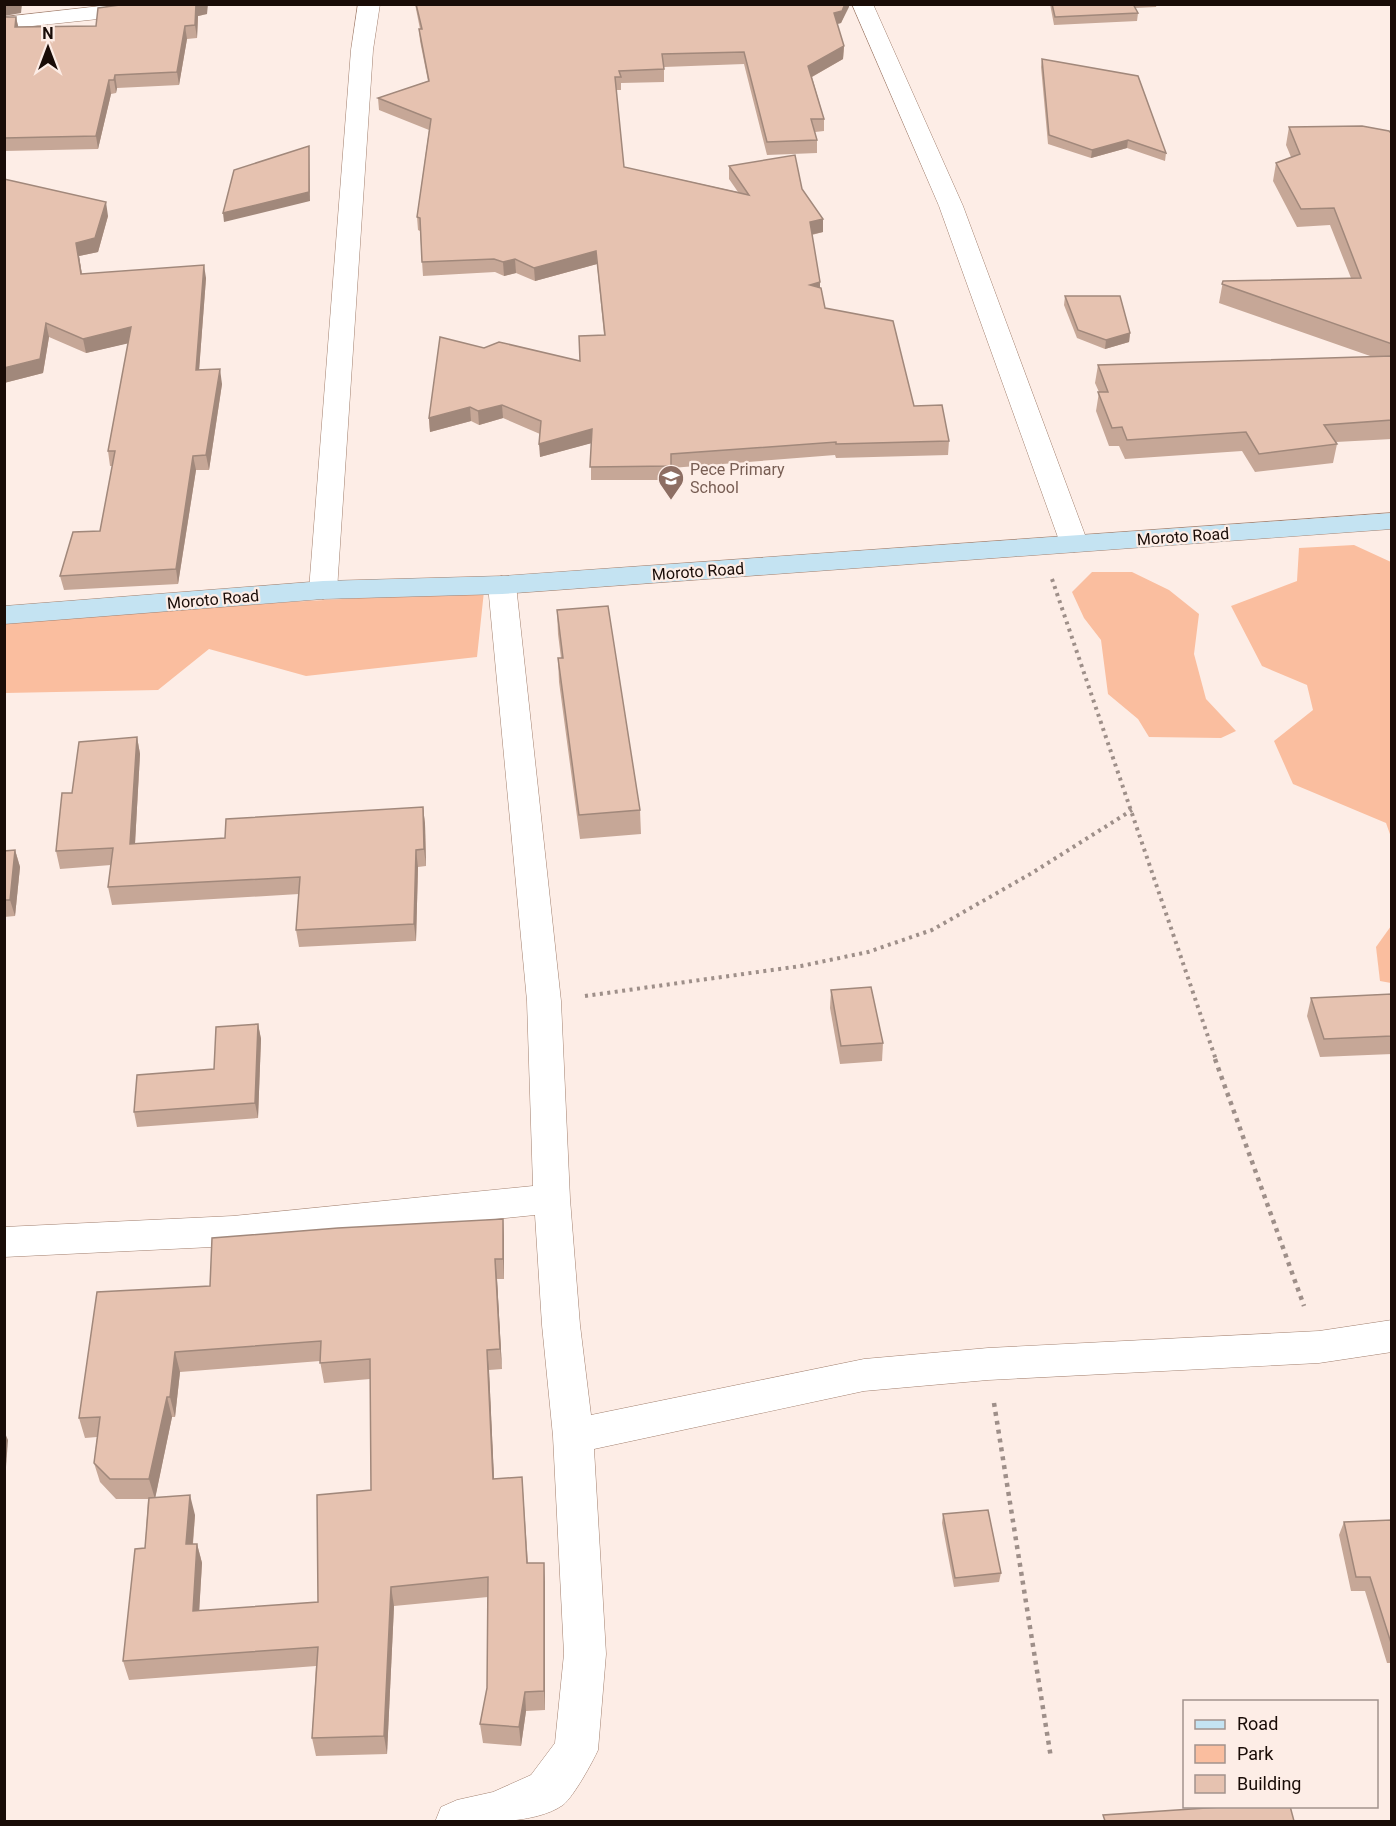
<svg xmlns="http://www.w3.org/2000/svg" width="1396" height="1826" font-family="Roboto,sans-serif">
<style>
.green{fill:#fabe9f}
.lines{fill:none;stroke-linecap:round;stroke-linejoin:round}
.minor-casing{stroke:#a2806f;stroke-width:1}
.secondary-casing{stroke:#a2806f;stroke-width:1}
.path-far1{stroke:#9e8f89;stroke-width:4;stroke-dasharray:3 4.5;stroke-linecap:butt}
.path{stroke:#9e8f89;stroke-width:4.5;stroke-dasharray:4 5;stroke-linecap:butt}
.minor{fill:#fff;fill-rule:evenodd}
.secondary{fill:#c4e3f2;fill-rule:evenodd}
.wall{fill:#c6a797;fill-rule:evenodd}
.shaded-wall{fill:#a1887b}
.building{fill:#e6c2b0;stroke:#a1887b;stroke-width:1.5}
.labels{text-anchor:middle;stroke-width:4.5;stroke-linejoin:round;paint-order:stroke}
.education-label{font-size:16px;fill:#785e54;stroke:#fdede6;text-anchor:start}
.street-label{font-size:16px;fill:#190c07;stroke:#fdede6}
</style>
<rect width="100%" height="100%" fill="#fdede6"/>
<g class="green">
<path d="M1354 545 1391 562V837L1386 823 1293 784 1274 741 1313 710 1307 685 1262 666 1231 606 1297 581 1299 548Z"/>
<path d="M1092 572H1132L1169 590 1199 614 1194 654 1206 699 1236 731 1221 738 1149 737 1138 719 1108 694 1101 640 1084 618 1072 592Z"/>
<path d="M484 591 477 657 306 676 209 649 158 690 5 693V618Z"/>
<path d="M1391 926V983L1380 981 1376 947Z"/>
</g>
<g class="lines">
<g class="minor-casing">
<g id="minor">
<path d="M118 4H193L190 8 183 10 4 29V17Z"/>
<path d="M358 4H380L373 50 337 590 333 596 323 599 313 596 309 590 351 50Z"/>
<path d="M852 4H873L963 206 1088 543 1084 549 1074 552 1064 549 1060 543 939 206Z"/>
<path d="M502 576 512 579 516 585 561 1001 570 1199 580 1325 591 1415 864 1359 988 1348 1319 1331 1392 1320V1352L1319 1363 988 1380 864 1391 594 1449 606 1654 598 1750C592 1763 574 1796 563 1805 533 1826 472 1822 435 1822L441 1807 457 1800 493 1792 531 1775 555 1743 564 1654 553 1436 542 1325 535 1215 233 1246 4 1257V1227L233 1216 533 1186 527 1001 488 585 492 579Z"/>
</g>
</g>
<g class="secondary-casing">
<path id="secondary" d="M1392 513V529L502 594 323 599 4 624V606L323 581 502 576Z"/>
</g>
<g class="path-far1">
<path d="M1052 579 1216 1060"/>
<path d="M585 996 801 966 868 952 932 930 1032 873 1132 810"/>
</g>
<g class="path">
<path d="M1215 1059 1304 1306"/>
<path d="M994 1403 1051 1758"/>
</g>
<use href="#minor" class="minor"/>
<use href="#secondary" class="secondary"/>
</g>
<g class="wall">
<path d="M415 4H849L841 23 837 24 844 46 843 59 812 77 824 119V131L815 132 817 140V153L767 155 744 64 664 67V82L621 83V90H616L624 167 738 192 729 179V166L802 189 823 232 812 235 820 282V287L825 308 914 406 949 441 948 455 836 458 835 455 671 468V480H591V443L540 457V434L503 418 479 425 471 421 430 432 429 418 484 348 580 361 604 335 597 264 535 281 516 273 504 276 495 272 423 276 420 231 418 230 417 217 429 130 379 110 378 98 428 81 420 41 419 29H420Z"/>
<path d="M1050 4H1157L1156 7 1135 8 1138 13 1137 21 1054 25Z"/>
<path d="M207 14 198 16 197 38 187 39 179 85 117 88 116 93 111 94 98 149 4 151V17H16L18 27 96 26Z"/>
<path d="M1042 59 1166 153 1165 161 1127 148 1091 158 1048 144 1041 67Z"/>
<path d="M1289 127 1392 134V439L1336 442 1337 444 1333 463 1255 472 1242 451 1125 459 1119 446H1109L1096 411 1099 392 1095 383 1098 365 1373 357 1219 303 1223 281 1351 278 1330 225 1297 227 1273 181 1276 163 1291 157 1286 145Z"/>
<path d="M4 179 108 216 98 252 79 256 82 274 206 278 199 370 222 384 209 470H196L178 584 64 590 60 576 100 531 113 466H110L108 451 128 343 86 353 49 337 43 373 4 383Z"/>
<path d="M1065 296 1130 333 1129 342 1105 349 1077 338 1064 305Z"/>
<path d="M557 610 640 810 641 834 580 839 559 682 558 658H561L558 634Z"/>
<path d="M137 737 140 754 135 844 225 838 423 807 425 824 426 866 418 867 416 941 299 947 296 930 299 894 112 905 108 887 111 865 60 869 56 851 72 793Z"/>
<path d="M15 850 20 867 15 916 4 917V851Z"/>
<path d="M831 990 883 1043 882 1061 840 1064 830 1008Z"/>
<path d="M1392 994V1054L1320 1057 1307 1016 1311 998Z"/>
<path d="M258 1024 261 1039 258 1118 137 1127 134 1112 214 1069Z"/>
<path d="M503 1219 504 1240V1279H497L502 1369 489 1370 494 1479 522 1477 528 1563 545 1582V1710L526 1711 521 1746 483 1743 480 1724 487 1688 488 1597 394 1606 387 1754 316 1756 312 1738 316 1666 129 1680 123 1661 145 1548 148 1499H116L100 1482 94 1463 97 1437 85 1438 79 1418 210 1286ZM320 1361 324 1383 370 1379 371 1490 318 1602 199 1611 202 1563 197 1544H193L195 1515 155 1498 172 1417H175L180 1372Z"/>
<path d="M943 1514 1001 1573 999 1582 954 1587 942 1523Z"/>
<path d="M1392 1520V1663H1387L1365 1591H1351L1339 1535 1344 1522Z"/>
</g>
<g class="shaded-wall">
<path d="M4 4H22L21 13 4 16Z"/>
<path d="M196 4H208L207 14 198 16 197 38 195 25Z"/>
<path d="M845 4H849V7L841 23 833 25 834 13Z"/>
<path d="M16 17 19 30 15 27Z"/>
<path d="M185 26 187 39 179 85 177 72Z"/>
<path d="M844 46 843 59 808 79V66Z"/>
<path d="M115 75 117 88 116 93 114 80Z"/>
<path d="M109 80 111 94 98 149 96 136Z"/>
<path d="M1128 140 1127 148 1091 158 1092 150Z"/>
<path d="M309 146 310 201 224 222 223 213Z"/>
<path d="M106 202 108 216 98 252 79 256 84 288 76 243Z"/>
<path d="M823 219V232L809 235 810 222Z"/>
<path d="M596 251 597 264 535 281 534 268Z"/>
<path d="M515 259 516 273 504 276 503 262Z"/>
<path d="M204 265 206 278 198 384 196 370Z"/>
<path d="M820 282V295L810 285Z"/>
<path d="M46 323 49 337 43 373 4 383V368Z"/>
<path d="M131 327 134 342 86 353 83 339Z"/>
<path d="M1130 333 1129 342 1105 349 1106 340Z"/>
<path d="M220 369 222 384 209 470 206 455Z"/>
<path d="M502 405 503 418 479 425 478 411Z"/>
<path d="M470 407 471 421 430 432 429 418Z"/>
<path d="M592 429V443L540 457 539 444Z"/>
<path d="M193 456 196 470 178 584 176 569Z"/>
<path d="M137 737 140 754 134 861 130 844Z"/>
<path d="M423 807 425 824 426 866 424 849Z"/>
<path d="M15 850 20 867 15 916 10 900Z"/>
<path d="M416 850 418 867 416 941 414 924Z"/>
<path d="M258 1024 261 1039 258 1118 255 1103Z"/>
<path d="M503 1219 504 1240V1279L503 1259Z"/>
<path d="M495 1259 497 1279 502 1369 500 1349Z"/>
<path d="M487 1350 489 1370 495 1499 493 1479Z"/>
<path d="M175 1352 180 1372 175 1417 170 1397Z"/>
<path d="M167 1397 172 1417 155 1499 149 1479Z"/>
<path d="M4 1431 8 1440 5 1480 4 1477Z"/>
<path d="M190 1495 195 1515 191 1564 186 1544Z"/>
<path d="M197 1544 202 1563 198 1631 193 1611Z"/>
<path d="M544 1563 545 1582V1710L544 1691Z"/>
<path d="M391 1587 394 1606 387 1754 384 1736Z"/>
<path d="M525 1692 526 1711 521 1746 519 1727Z"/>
</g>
<g class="building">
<path d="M127 4H196L195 25 185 26 177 72 115 75 114 80H109L96 136 4 138V17H16L15 27 96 26 98 8Z"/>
<path d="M416 4H845L842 11 834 13 844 46 808 66 824 119H811L817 140 767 142 744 52 662 54 664 69 619 71 621 77H615L624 167 749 195 729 166 795 155 802 189 823 219 810 222 820 282 810 285 821 288 825 308 893 321 914 406 942 405 949 441 836 444V442L671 454V466L590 467 592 429 539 444 541 421 502 405 478 411 470 407 429 418 440 337 484 348 499 342 580 361 579 336 605 335 596 251 534 268 515 259 503 262 494 259 422 262 420 218 417 217 431 119 378 98 429 81 419 29H422Z"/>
<path d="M1052 4H1133L1138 13 1055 17Z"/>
<path d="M1042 59 1138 76 1166 153 1128 140 1092 150 1049 135Z"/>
<path d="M1362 126 1389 131 1392 134V344L1222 284 1223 281 1361 278 1334 208 1301 209 1276 163 1300 154 1289 127Z"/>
<path d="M309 146V192L223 213 234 170Z"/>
<path d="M4 179 106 202 95 238 76 243 81 274 204 265 196 370 220 369 206 455 193 456 176 569 60 576 73 532 100 531 115 451H108L131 327 83 339 46 323 40 359 4 368Z"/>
<path d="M1065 296H1120L1130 333 1106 340 1078 330Z"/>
<path d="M1392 356V420L1324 425 1337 444 1259 454 1246 432 1127 440 1122 427 1112 428 1098 392H1108L1098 365Z"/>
<path d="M608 606 640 810 579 815 558 658H563L557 610Z"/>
<path d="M137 737 130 844 225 838 226 819 423 807 424 849 416 850 414 924 296 930 300 877 108 887 113 848 56 851 62 793H72L79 742Z"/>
<path d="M15 850 10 900H4V851Z"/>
<path d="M871 987 883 1043 841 1046 831 990Z"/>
<path d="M1392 994V1036L1324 1039 1311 998Z"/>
<path d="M258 1024 255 1103 134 1112 137 1075 214 1069 216 1027Z"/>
<path d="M503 1219V1259H495L500 1349 487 1350 493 1479 522 1477 527 1563H544V1691L525 1692 519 1727 480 1724 487 1688 488 1577 391 1587 384 1736 312 1738 318 1647 123 1661 135 1549 145 1548 149 1498 190 1495 186 1544H197L193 1611 318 1602 317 1495 371 1490 370 1359 320 1363 321 1341 175 1352 170 1397H167L149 1479H110L94 1463 100 1417 79 1418 97 1292 210 1286 212 1238 338 1228Z"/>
<path d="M988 1510 1001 1573 955 1578 943 1514Z"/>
<path d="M1392 1520V1646L1370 1577H1356L1344 1522Z"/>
<path d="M1236 1806H1290L1294 1821H1105L1103 1815Z"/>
</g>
<defs>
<g id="school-pin" transform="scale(1.35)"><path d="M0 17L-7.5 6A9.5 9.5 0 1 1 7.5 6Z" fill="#8d6e63" stroke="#fdede6"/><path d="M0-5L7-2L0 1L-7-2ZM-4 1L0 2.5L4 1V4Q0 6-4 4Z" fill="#fff"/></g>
</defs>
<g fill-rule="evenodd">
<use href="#school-pin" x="671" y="478"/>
</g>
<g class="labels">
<g class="education-label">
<text x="690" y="475">Pece Primary<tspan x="690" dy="18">School</tspan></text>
</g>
<g class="street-label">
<text transform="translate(1183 536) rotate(-4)" y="6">Moroto Road</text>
<text transform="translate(698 571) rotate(-4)" y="6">Moroto Road</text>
<text transform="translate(213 599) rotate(-5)" y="6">Moroto Road</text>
</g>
</g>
<rect width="1396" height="1826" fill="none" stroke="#190c07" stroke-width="12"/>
<rect x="1183" y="1700" width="195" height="108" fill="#fdede6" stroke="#a2938d" stroke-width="1.5"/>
<rect x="1195" y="1720" width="30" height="9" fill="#c4e3f2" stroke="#a2938d" stroke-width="1.5"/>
<text x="1237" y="1730" font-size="18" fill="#190c07">Road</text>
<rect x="1195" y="1745" width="30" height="18" fill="#fabe9f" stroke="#a2938d" stroke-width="1.5"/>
<text x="1237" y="1760" font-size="18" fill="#190c07">Park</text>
<rect x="1195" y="1775" width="30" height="18" fill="#e6c2b0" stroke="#a2938d" stroke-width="1.5"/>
<text x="1237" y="1790" font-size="18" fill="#190c07">Building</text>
<g transform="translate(48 48)" stroke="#fdede6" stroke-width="4.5" paint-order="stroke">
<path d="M0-4.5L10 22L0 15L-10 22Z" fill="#190c07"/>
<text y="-9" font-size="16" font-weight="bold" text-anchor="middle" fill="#190c07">N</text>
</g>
</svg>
